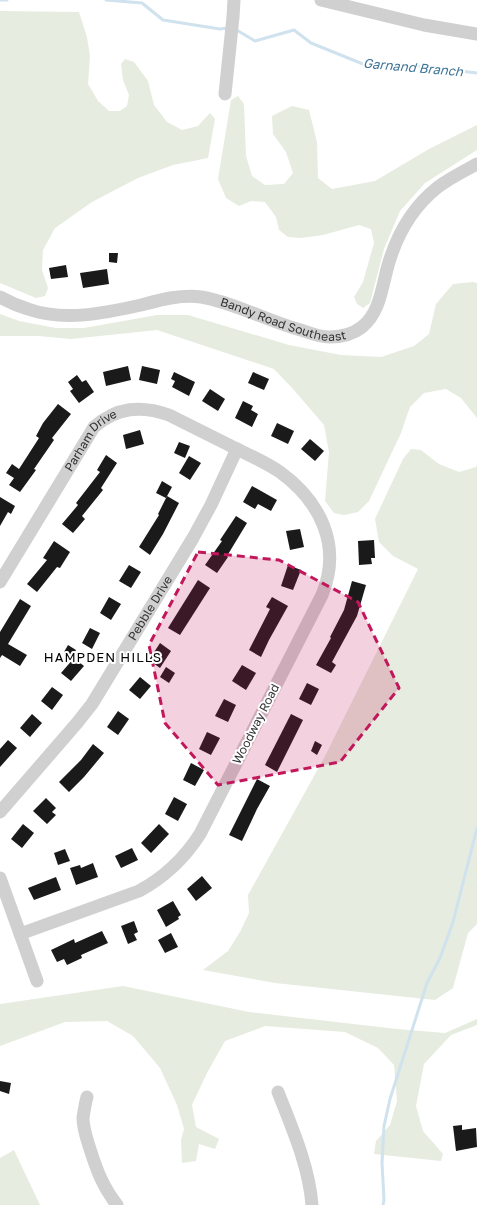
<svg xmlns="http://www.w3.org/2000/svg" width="477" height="1205" font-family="'Golos Text',sans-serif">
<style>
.green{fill:#e6ecdf}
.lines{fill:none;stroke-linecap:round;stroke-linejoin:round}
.stream{stroke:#cfe2ee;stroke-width:3}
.building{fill:#1a1a1a}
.minor{stroke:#d0d0d0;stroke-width:13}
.marked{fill:#c2185b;fill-opacity:0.2;stroke:#c2185b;stroke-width:3;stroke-dasharray:8 5;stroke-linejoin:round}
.labels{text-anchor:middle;stroke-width:4;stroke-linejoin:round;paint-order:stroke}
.street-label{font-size:12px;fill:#333;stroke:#fff}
.water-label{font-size:13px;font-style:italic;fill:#3f7597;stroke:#fff}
.neighbourhood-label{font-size:13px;letter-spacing:1px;fill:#000;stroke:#fff}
</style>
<rect width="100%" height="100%" fill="#fff"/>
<g class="green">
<path d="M0 11 79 12 87 37 90 56 88 84 98 101 109 111H120L127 106 129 95 123 80 121 64 125 59 134 62 148 81 154 105 167 122 182 130 198 126 210 113 215 119 208 158 173 165 138 178 92 202 55 228 43 250 42 270 48 288 45 296 36 298 0 283Z"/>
<path d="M238 96 244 104 246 156 252 176 265 185 284 184 293 173 286 152 273 134 272 116 292 106 309 110 317 142 318 178 332 189 375 181 429 149 477 125V150L425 183 400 211 384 249 370 303 363 308 357 304 354 297 363 282 374 243 371 229 359 225 323 235 301 238 288 237 279 230 276 217 265 202 251 201 239 206 226 198 218 179 231 100Z"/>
<path d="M473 282 477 283V418L461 398 446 389 424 393 410 407 401 433 369 501 358 512 344 515 334 513 325 501 329 452 324 425 293 389 274 369 157 330 71 339 38 336H0V314L19 321 56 328H84L157 315H188L289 345 341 355 381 357 414 346 429 334 436 304 453 284Z"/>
<path d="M411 449 421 450 439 464 459 472 476 467 477 465V924L468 933 453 988 435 1000 275 983 203 970 228 951 240 932 249 913 248 895 324 758 418 569 393 556 379 542 375 519 403 459Z"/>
<path d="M123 986 249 1012 397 1029 445 1033 477 1019V1025L451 1035 424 1064 416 1106 423 1131 443 1154 441 1161 374 1154 376 1141 390 1125 397 1101 394 1065 378 1048 345 1032 265 1026 225 1041 207 1073 192 1105 196 1127 219 1139 215 1149 199 1144 196 1161 182 1163 181 1140 184 1129 177 1105 160 1068 133 1036 107 1021 65 1022 0 1046V1004Z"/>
<path d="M14 1150 40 1205H0V1158Z"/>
</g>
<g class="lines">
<g class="stream">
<path d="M0 0H7"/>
<path d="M106 0 142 3 163 20 220 29 228 28"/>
<path d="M235 29 255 41 294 30 311 43 363 64 391 63 477 73"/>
<path d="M383 1205 384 1200 382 1163 384 1126 390 1099 427 983 440 958 453 922 477 828"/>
</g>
</g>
<g class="building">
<path d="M109 253H118L117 263 109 262Z"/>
<path d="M66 265 68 277 51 279 49 268Z"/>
<path d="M107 269 109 284 83 288 80 273Z"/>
<path d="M128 366 131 380 106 386 103 372Z"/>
<path d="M142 366 160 370 157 384 139 380Z"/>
<path d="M174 372 195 382 189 396 172 387 175 381 171 379Z"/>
<path d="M253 372 269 379 264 390 248 383Z"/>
<path d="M77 375 82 382 86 380 94 392 79 403 70 391 73 389 68 382Z"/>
<path d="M210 389 225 399 218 411 202 401Z"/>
<path d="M243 401 253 406 251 410 258 414 252 427 235 418Z"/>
<path d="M58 404 71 414 52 438 54 440 34 469 36 470 20 492 9 485 14 478 6 473 12 464 19 469 39 438 36 436 43 423Z"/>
<path d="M277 423 294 431 288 444 271 436Z"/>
<path d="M140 430 144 444 126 449 123 435Z"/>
<path d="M310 439 324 451 315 461 301 449Z"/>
<path d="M179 442 190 446 185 458 174 453Z"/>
<path d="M106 455 117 463 101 488 103 490 82 516 85 519 73 533 62 524 78 505 76 503 100 472 97 470Z"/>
<path d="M189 456 201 463 190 480 179 473Z"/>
<path d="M162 481 172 487 166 498 156 493Z"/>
<path d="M252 486 277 500 271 511 258 504 255 509 243 502Z"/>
<path d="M167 496 179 503 163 534 150 555 139 547 159 515 158 514Z"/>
<path d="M0 497 15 506 11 514 8 512 0 526Z"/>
<path d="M236 516 247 523 227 556 228 557 217 573 205 565 222 541 220 540Z"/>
<path d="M300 529 304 547 290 550 286 531Z"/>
<path d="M374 540 375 558H371L372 564 359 565 358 541Z"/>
<path d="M54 541 70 552 60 568 57 567 37 592 27 584 47 560 43 558Z"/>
<path d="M129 565 141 572 131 588 119 581Z"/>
<path d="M288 565 301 570 293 590 281 586Z"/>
<path d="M198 580 210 588 180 635 168 628Z"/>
<path d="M352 581 366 585 357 616 332 662 336 665 331 673 316 665 331 638 330 637 344 610Z"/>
<path d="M109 597 121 604 111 620 100 613Z"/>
<path d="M272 597 288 606 269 640 261 657 249 650 270 609 266 607Z"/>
<path d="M20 599 31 606 8 644 27 655 20 666 2 655 0 658V632Z"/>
<path d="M90 628 100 633 92 649 82 643Z"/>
<path d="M160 643 171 651 160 668 149 660Z"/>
<path d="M68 645 76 650 72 657 64 652Z"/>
<path d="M74 658 84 666 71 681 61 673Z"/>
<path d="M242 665 256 673 246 690 232 681Z"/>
<path d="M166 667 175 673 169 683 160 677Z"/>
<path d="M140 677 151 686 140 699 129 690Z"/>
<path d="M307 683 319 689 311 705 299 699Z"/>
<path d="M52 687 63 695 52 710 41 701Z"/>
<path d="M224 699 236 705 228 722 215 716Z"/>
<path d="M118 711 129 719 118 735 107 727Z"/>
<path d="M32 714 42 723 30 737 20 728Z"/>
<path d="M291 714 303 720 277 772 265 765Z"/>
<path d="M207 732 220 738 211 755 199 749Z"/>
<path d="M8 740 17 748 0 767V749Z"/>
<path d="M315 741 322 745 317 755 311 751Z"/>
<path d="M93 744 104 753 84 777 69 792 59 782 81 760Z"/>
<path d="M191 763 204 770 195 786 183 780Z"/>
<path d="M257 779 270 786 257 809 242 841 229 835Z"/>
<path d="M174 797 187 804 178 821 165 814Z"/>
<path d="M46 798 56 808 52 812 56 815 47 824 33 811Z"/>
<path d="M23 824 34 833 22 848 11 839Z"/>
<path d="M159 824 169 834 151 853 141 843Z"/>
<path d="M132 848 138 860 121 868 115 856Z"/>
<path d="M65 849 70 861 58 865 54 853Z"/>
<path d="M93 863 98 877 76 885 70 868 80 865 81 868Z"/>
<path d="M202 876 212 888 196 901 187 889Z"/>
<path d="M56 877 61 890 34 900 28 888Z"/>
<path d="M173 901 181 915 178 917 179 919 166 927 157 910Z"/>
<path d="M134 921 138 932 134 934 137 940 128 944 121 926Z"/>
<path d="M102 931 108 943 81 955 82 958 67 965 64 959 57 962 51 950 74 939 75 943Z"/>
<path d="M171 933 178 947 165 953 158 940Z"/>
<path d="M0 1081 11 1083 9 1094 0 1091Z"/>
<path d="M462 1125V1130L476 1128 477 1147 456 1151 453 1126Z"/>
</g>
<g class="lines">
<g class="minor">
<path d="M321 0 424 25 477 34"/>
<path d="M225 94 233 17 234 0"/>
<path id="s1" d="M0 297C9 302 18 306 28 309 64 322 105 313 141 305 160 300 181 294 201 297 236 303 269 322 304 331 312 334 321 337 330 337 341 337 353 334 362 327 382 311 382 282 390 259 399 231 415 205 438 187 450 178 464 171 477 164"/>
<path id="s2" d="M0 582 94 427C117 407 141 405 169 415 189 425 209 435 229 445 246 454 264 461 280 472 321 502 342 546 322 595L200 834C184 859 165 877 139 891L20 934"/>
<path id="s3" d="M0 812 77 723 92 704 193 538 211 505 237 449"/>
<path d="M0 878 37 981"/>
<path d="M278 1092C292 1128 309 1166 312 1205"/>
<path d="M87 1097C85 1104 84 1111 83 1118 83 1129 87 1139 90 1149 97 1171 103 1187 117 1205"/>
</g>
</g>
<path class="marked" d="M198 552 279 560 358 602 399 688 340 762 218 785 165 723 149 645Z"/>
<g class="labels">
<g class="street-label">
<text dy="4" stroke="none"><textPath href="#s1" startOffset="292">Bandy Road Southeast</textPath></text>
<text dy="4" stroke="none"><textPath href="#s2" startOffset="169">Parham Drive</textPath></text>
<text dy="4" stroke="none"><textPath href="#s3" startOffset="254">Pebble Drive</textPath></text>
<text transform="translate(256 724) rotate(-63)" y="4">Woodway Road</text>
</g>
<g class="water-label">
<text transform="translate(413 67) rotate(5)" y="5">Garnand Branch</text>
</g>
<g class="neighbourhood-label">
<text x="103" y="662">HAMPDEN HILLS</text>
</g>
</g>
</svg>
